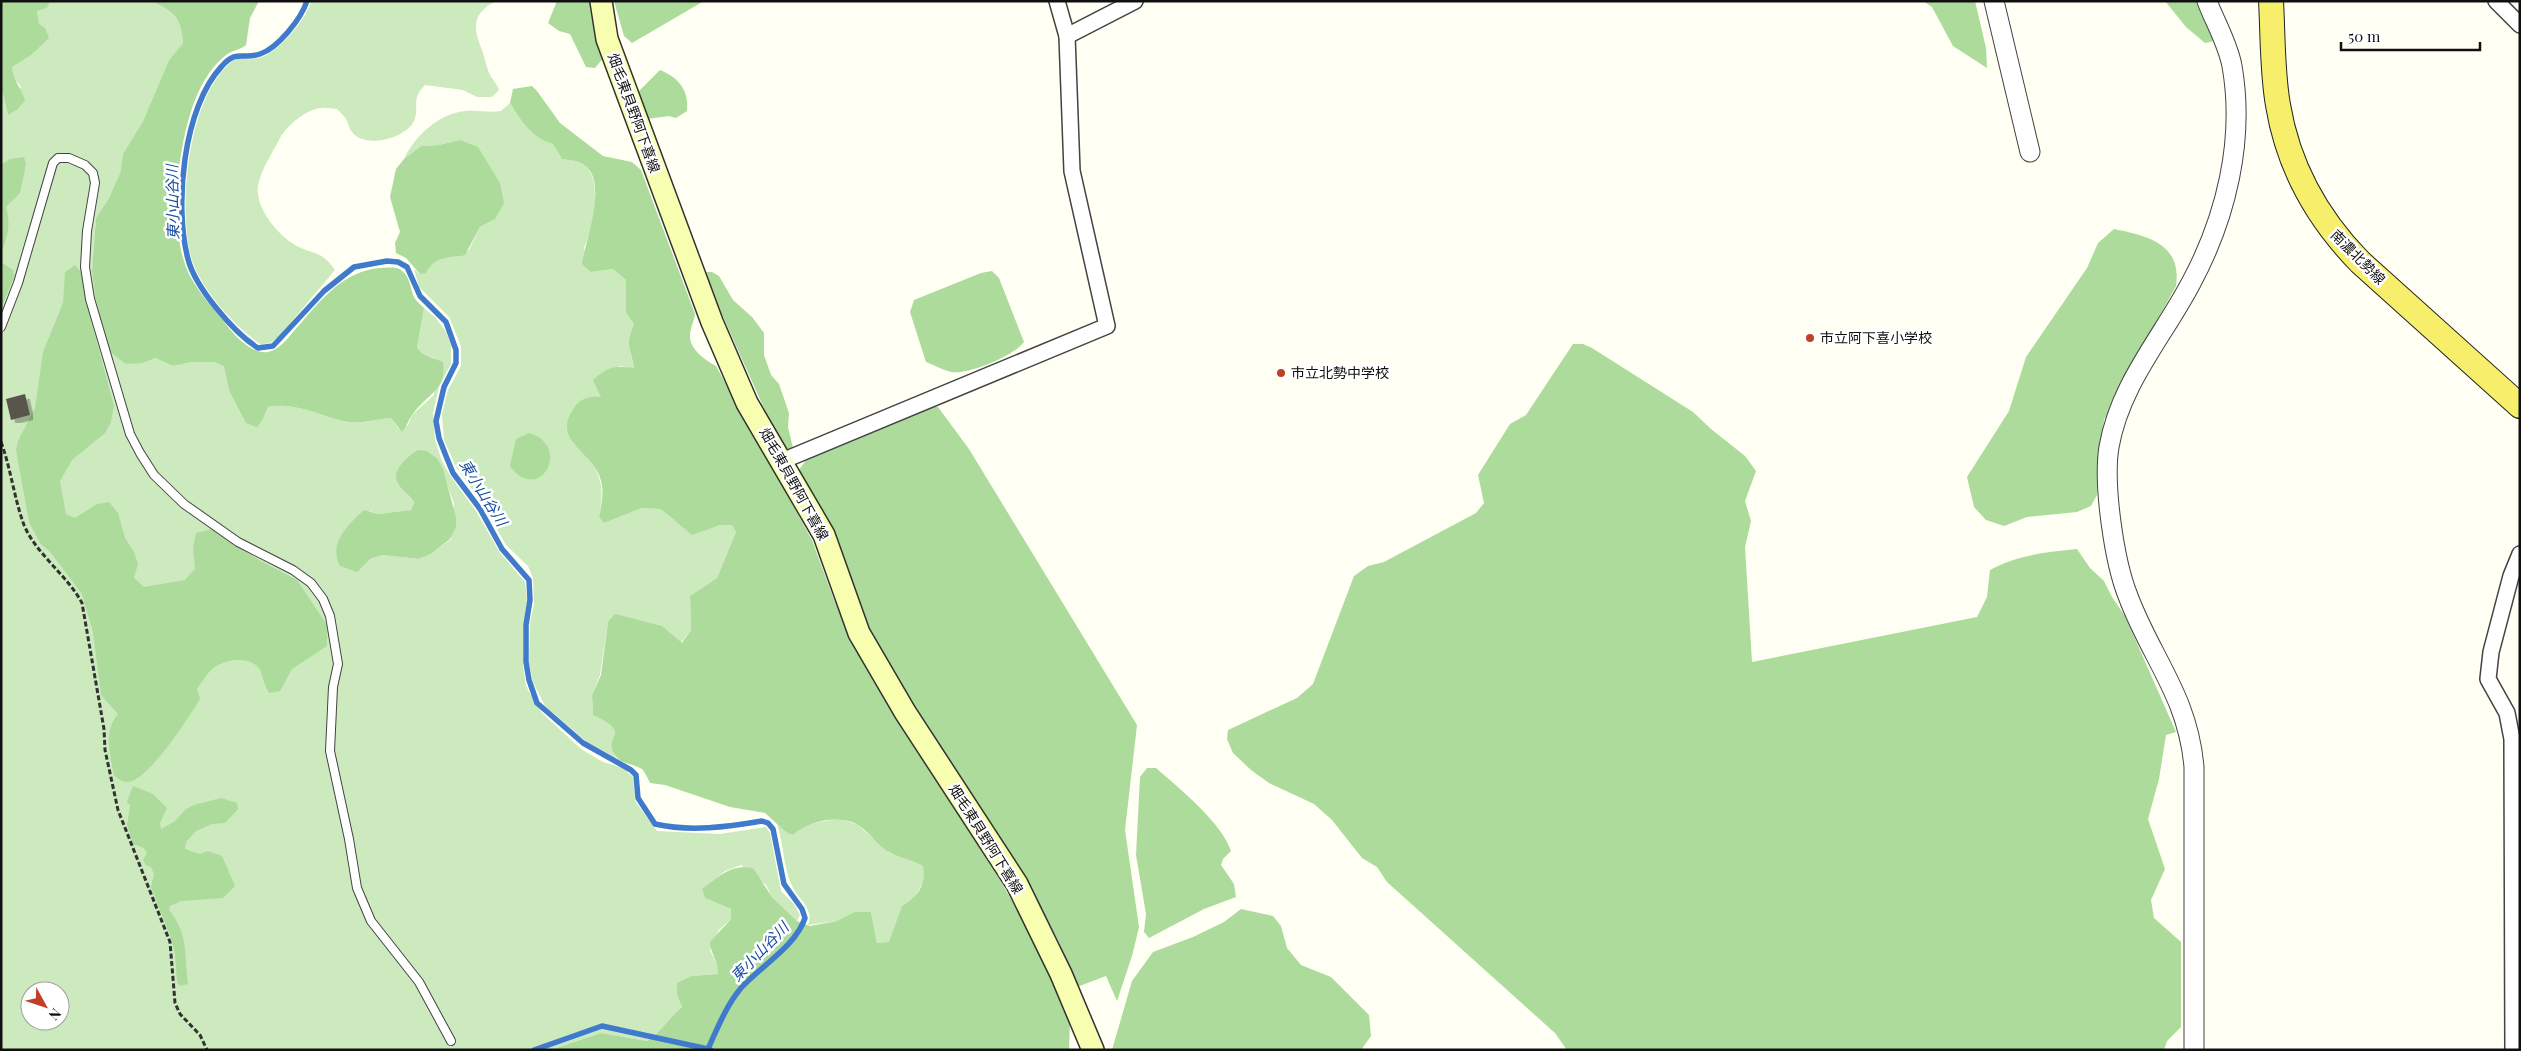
<svg xmlns="http://www.w3.org/2000/svg" width="2521" height="1051" font-family="'Playfair Display','Noto Sans JP',serif">
<style>
.green{fill:#cceabd;fill-rule:evenodd}
.forest{fill:#acdb9c}
.lines{fill:none;stroke-linecap:round;stroke-linejoin:round}
.stream{stroke:#407acd;stroke-width:5.5}
.building{fill:#59544d;filter:url(#shadow)}
.service-casing{stroke:#434343;stroke-width:10}
.minor-casing{stroke:#434343;stroke-width:18}
.tertiary-casing{stroke:#434343;stroke-width:21}
.secondary-casing{stroke:#323232;stroke-width:24}
.primary-casing{stroke:#212121;stroke-width:26}
.path{stroke:#323232;stroke-width:3;stroke-dasharray:5 2.5;stroke-linecap:butt}
.service{stroke:#fff;stroke-width:8}
.minor{stroke:#fff;stroke-width:15}
.tertiary{stroke:#fff;stroke-width:19}
.secondary{stroke:#f8feb0;stroke-width:21}
.primary{stroke:#f7ef6c;stroke-width:24}
.poi-dot{fill:#c13e28;stroke:#fff;stroke-width:2}
.labels{text-anchor:middle;stroke-width:5;stroke-linejoin:round;paint-order:stroke}
.street-label{font-size:14px;fill:#101010;stroke:#fff}
.poi-label{font-size:14px;fill:#101010;stroke:#fff;text-anchor:start}
.water-label{font-size:15px;font-style:italic;fill:#194ca3;stroke:#fff}
</style>
<defs>
<filter id="shadow"><feDropShadow dx="4.5" dy="4.5" stdDeviation="0" flood-color="#0004"/></filter>
</defs>
<rect width="100%" height="100%" fill="#fffff4"/>
<g class="green">
<path d="M51 1H152L173 12 181 23 183 43 169 60 143 121 123 154 120 173 109 198 96 218 92 271 95 297 143 363 157 358 173 366 192 362H214L225 366 229 390 263 419 268 407C295 401 322 417 348 422 357 424 380 419 391 418L399 429 408 425 412 415 434 395 435 358 423 354 417 348 424 308 436 318 446 332 451 345V364L439 387 433 413 435 440 442 461 451 477 476 511 500 553 525 582 527 601 523 629V665L526 686 536 705 543 714 581 749 603 762 623 768 633 777 635 801 657 831 720 834 766 827 770 833 781 891 794 904 800 915 797 921 772 897 766 885 741 865 725 871 703 889 705 898 731 909V919L719 930 710 950 718 967V974L692 976 677 995 682 1007C669 1018 661 1032 647 1041L601 1033 550 1050H1V86L8 115 21 87 13 77 12 67 18 63 39 25 37 11 47 8ZM427 451 437 458 454 503 451 539 431 554 419 559 382 555 370 559 369 511 378 514 411 510 414 502 397 483ZM30 991H60V1021H30Z"/>
<path d="M311 1H496C471 14 473 28 482 50 485 58 486 66 489 73 492 80 497 83 499 90L492 97H477L463 90 425 85C410 100 420 106 414 121 405 139 365 149 352 132 349 129 349 124 347 121 345 117 341 113 337 109 332 109 327 107 322 108 308 108 286 126 280 138 272 154 261 169 258 186 255 208 278 235 295 245 315 256 320 249 335 270L280 335 272 342 261 345C235 326 200 289 191 257 178 207 188 106 225 68 239 53 242 62 259 58 276 55 308 18 311 1Z"/>
<path d="M510 103C520 120 534 140 553 144L562 159C567 160 576 160 581 163 605 175 593 229 584 248L591 272 613 269 626 280V313L634 324C624 348 631 347 634 369L620 366 573 443C599 468 606 480 599 517L604 523 642 508 662 509 674 520 701 530 720 525H732L736 532 717 578 690 596 691 630 681 643C652 617 646 622 608 622L600 675 592 695 593 714C598 717 607 719 611 723 619 730 610 747 616 758L587 742 545 706 533 682 529 663 530 623 534 604 533 578 528 566 506 545 482 503 456 467 444 440 442 414 448 390 461 366V346L449 317 419 287 414 269 420 274 438 258 455 257 469 250 480 227 495 219 460 140 439 145 421 146 404 159C415 136 439 113 466 111 478 110 489 113 501 111Z"/>
<path d="M842 819 858 825 890 853 905 856 924 866 926 877 889 942 877 943 871 912H854L837 921 808 925C815 911 799 899 793 888 783 868 784 845 777 824L787 833 793 835C806 822 824 821 842 819Z"/>
</g>
<g class="forest">
<path d="M1 1H51L47 8 37 11 39 24 45 28 49 38 31 55 12 67C13 80 21 88 25 100L18 109 8 115 1 86Z"/>
<path d="M152 1H259L250 18 246 45C240 50 233 50 226 55 199 76 188 116 182 149 176 179 174 231 184 261 191 286 213 307 228 327 237 338 252 354 268 352 279 350 287 339 294 331 318 304 340 272 379 268 387 268 395 266 401 270 410 276 410 288 414 297 416 301 421 305 424 308L417 348 423 354 443 362C448 389 425 396 412 415 408 421 407 426 402 432L391 418C380 419 357 424 348 422 322 417 295 401 268 407L263 419 257 427 246 423 229 390 224 366 214 362H192L173 366 156 358 143 363 126 364 109 351 95 297 92 271 96 218 109 198 120 173 123 154 143 121 169 60 183 43C181 16 175 13 152 1Z"/>
<path d="M557 1H590L605 56 595 68 586 67 570 34 559 31 548 23Z"/>
<path d="M614 1H704L632 43 624 36Z"/>
<path d="M1923 1H1975L1986 48 1987 68 1953 46 1932 7Z"/>
<path d="M2165 1H2196L2214 41 2205 43 2186 27Z"/>
<path d="M660 70C679 78 689 90 687 111L676 118 669 116 647 119 639 91Z"/>
<path d="M532 86 537 91 560 123 603 156 632 162 641 170 695 314C694 321 690 329 690 335 689 349 705 360 716 366L812 540 833 597 857 650 1003 885 1034 941 1070 1020 1069 1050H550L601 1033 647 1041C661 1032 669 1018 682 1007L677 995V983L692 976 718 974C719 962 710 953 710 942L731 919V909L705 898 702 889C720 876 730 864 753 868L772 897 797 921 810 926 837 921 854 912H871L877 943 889 942 902 906C917 898 927 884 923 866 913 860 901 858 891 853 879 848 870 832 858 825 840 814 808 821 793 835L787 833 765 813 730 807 665 785 650 783C648 779 645 772 642 769 634 764 620 764 615 755 602 736 634 733 593 715L592 695 601 675 608 622 615 614 662 626 682 643 691 630 690 596 717 578 736 532 732 525H720L692 535 661 509 642 508 604 523 599 517C602 502 605 489 599 475 588 449 552 440 574 408 580 398 590 396 601 397L593 380C609 366 614 366 634 368 631 347 624 348 634 324L626 313V280L613 269 591 272 582 264C585 241 611 177 581 163 575 160 567 160 562 159L553 144C534 140 520 120 510 103L513 89Z"/>
<path d="M460 140 478 147 500 183 504 203 495 219 480 227 465 255C447 259 435 255 426 273L420 274 406 258 396 253 395 243 400 232 390 197 396 169 404 159 421 146 439 145Z"/>
<path d="M24 157 26 164 20 193 6 207C11 225 8 236 1 253V165L10 159Z"/>
<path d="M2114 229C2148 236 2182 244 2176 286L2121 386 2104 420 2097 495 2091 506 2077 512 2027 517 2004 526 1986 520 1974 507 1967 477 2009 411 2026 357 2087 268 2098 243Z"/>
<path d="M1 262 13 270 14 277 1 309Z"/>
<path d="M75 265 81 272 86 302 114 406 111 422 105 433 72 460 60 481 66 514 75 518 97 504 109 502 118 513 125 538 134 552 138 564 134 578 144 587 185 580 195 569 193 547 196 533 212 529 259 560 297 580 327 625V646L292 669 280 691 269 693C264 685 262 672 259 668 250 657 230 659 218 665 209 669 203 681 197 689L200 699C188 718 150 779 128 782 122 782 118 779 114 775 110 755 103 731 118 714L101 695 93 632 82 594 51 553 40 543 29 522 16 450 18 441 35 408 43 352 63 303 65 272Z"/>
<path d="M992 271 999 278 1024 342C1015 355 968 375 951 372 943 370 934 365 926 362L910 312 914 300 981 273Z"/>
<path d="M706 272H712L719 276 733 300 752 317 764 333V355L771 375 779 384 789 413 788 427 793 448 788 449 780 444 707 281Z"/>
<path d="M1573 344H1583L1592 348 1693 412 1711 429 1745 456 1756 471 1745 501 1751 521 1745 547 1752 662 1977 617 1987 597 1990 570C2018 555 2046 552 2077 549L2090 568 2104 581 2112 597 2125 616 2176 732 2166 735 2159 779 2148 819 2165 869 2151 900 2154 918 2181 942V1027L2167 1041 2164 1050H1567L1555 1033 1387 882 1377 867 1362 858 1332 820 1314 804 1269 783 1251 770 1233 753 1227 739 1228 730 1297 698 1313 684 1354 576 1368 566 1384 562 1476 513 1484 503 1478 475 1510 424 1526 415Z"/>
<path d="M927 406 938 407 969 449 1137 725 1125 830 1139 927 1132 956 1117 1001 1106 976 1077 987 1059 942 1024 877 921 720 866 627 798 471 807 459Z"/>
<path d="M529 433C573 446 539 506 510 466L516 439Z"/>
<path d="M418 450 427 451 437 458 443 469 456 517V527L450 539 431 554 419 559 382 555 370 559 357 572 340 566C328 543 348 525 364 510L378 514 411 510 414 502C409 495 402 490 398 484 390 471 409 455 418 450Z"/>
<path d="M1147 768H1156C1179 788 1222 823 1231 851L1223 859 1221 865 1234 884 1236 897 1204 909 1149 938 1144 932 1146 914 1136 855 1140 777Z"/>
<path d="M133 786 153 794 167 808 160 823 161 829 174 822 186 809 194 805 221 798 237 803 238 809 225 823 212 824 196 831 186 842 185 849 200 854 208 851 222 856 235 886 223 898 181 901 170 906 169 910C189 935 184 954 188 984L180 986 177 982 175 954 171 938 151 887 154 874 151 867 146 865 143 860 147 853 144 848 133 844 127 825 130 805 127 802Z"/>
<path d="M1241 909 1273 916 1281 926 1287 948 1301 965 1331 977 1369 1015 1371 1036 1361 1050H1112L1132 981 1153 952 1193 937 1224 922Z"/>
</g>
<g class="lines">
<g class="stream">
<path d="M307 1C301 19 278 48 260 54 243 60 237 49 222 66 183 107 174 206 188 259 195 287 233 332 258 348L273 346 324 291 354 267 387 261 398 262 407 267 420 296 446 322 456 350V363L444 387 436 421 439 438 446 456 453 473 480 509 502 549 529 580 530 600 526 625V662L529 680 537 703 583 743 631 770 636 775 638 798 655 824C690 832 727 827 762 821L768 823 773 829 784 884 802 909 805 918C795 947 762 965 741 988 726 1006 718 1027 708 1049L711 1050"/>
<path d="M534 1050 602 1026 708 1049"/>
</g>
</g>
<path class="building" d="M25 394 30 415 11 420 6 399Z"/>
<g class="lines">
<g class="service-casing">
<path id="service" d="M1 327 18 283 53 163 58 158H69L85 165 93 173 95 183 87 231 85 267 90 299 130 434 140 453 154 475 184 504 238 542 293 570 311 583 323 599 330 616 338 664 333 687 330 751 349 839 357 888 371 921 419 982 451 1041"/>
</g>
<g class="minor-casing">
<g id="minor">
<path d="M2496 1 2520 25"/>
<path d="M1067 36 1135 1"/>
<path d="M782 461 1107 326 1072 171 1067 36 1057 1"/>
<path d="M2513 1050 2512 739 2507 713 2488 679 2491 652 2511 576 2520 554"/>
</g>
</g>
<g class="tertiary-casing">
<g id="tertiary">
<path d="M1994 1 2030 152"/>
<path d="M2194 1050V767C2188 696 2151 658 2128 596 2114 561 2103 484 2109 447 2120 384 2162 338 2191 283 2226 218 2245 140 2232 66 2228 44 2215 22 2207 1"/>
</g>
</g>
<g class="secondary-casing">
<path id="secondary" d="M601 1 607 39 712 322 747 403 824 535 859 633 905 712 1017 884 1061 974 1093 1050"/>
</g>
<g class="primary-casing">
<path id="primary" d="M2271 1C2273 35 2272 71 2278 105 2288 166 2317 218 2360 262L2520 406"/>
</g>
<path class="path" d="M1 442C11 469 14 498 24 525 36 554 67 575 82 603L104 729 105 750 118 810 170 942 175 1003 180 1014 200 1035 207 1050"/>
<use href="#service" class="service"/>
<use href="#minor" class="minor"/>
<use href="#tertiary" class="tertiary"/>
<use href="#secondary" class="secondary"/>
<use href="#primary" class="primary"/>
</g>
<g class="poi-dot">
<circle cx="1810" cy="338" r="5"/>
<circle cx="1281" cy="373" r="5"/>
</g>
<g class="labels">
<g class="street-label">
<text transform="translate(634 113) rotate(70)" y="5">畑毛東貝野阿下喜線</text>
<text transform="translate(2358 257) rotate(45)" y="5">南濃北勢線</text>
<text transform="translate(794 484) rotate(61)" y="5">畑毛東貝野阿下喜線</text>
<text transform="translate(986 839) rotate(58)" y="5">畑毛東貝野阿下喜線</text>
</g>
<g class="poi-label">
<text x="1820" y="343">市立阿下喜小学校</text>
<text x="1291" y="378">市立北勢中学校</text>
</g>
<g class="water-label">
<text transform="translate(173 202) rotate(-91)" y="5">東小山谷川</text>
<text transform="translate(483 493) rotate(58)" y="5">東小山谷川</text>
<text transform="translate(760 952) rotate(-46)" y="5">東小山谷川</text>
</g>
</g>
<rect width="2521" height="1051" fill="none" stroke="#101010" stroke-width="5"/>
<g transform="translate(45 1006) rotate(130)"><circle r="24" fill="#ffffff" stroke="#9f9f9f"/>
<path d="M0-4L9 19L0 12L-9 19Z" fill="#c13e28"/>
<text y="-8" font-size="14" font-weight="bold" text-anchor="middle" fill="#101010">N</text>
</g>
<path d="M2341 42v8h139v-8" fill="none" stroke="#101010" stroke-width="2.5"/>
<text x="2348" y="42" font-size="15" fill="#101010" stroke="#ffffff" stroke-width="4" paint-order="stroke">50 m</text>
</svg>
